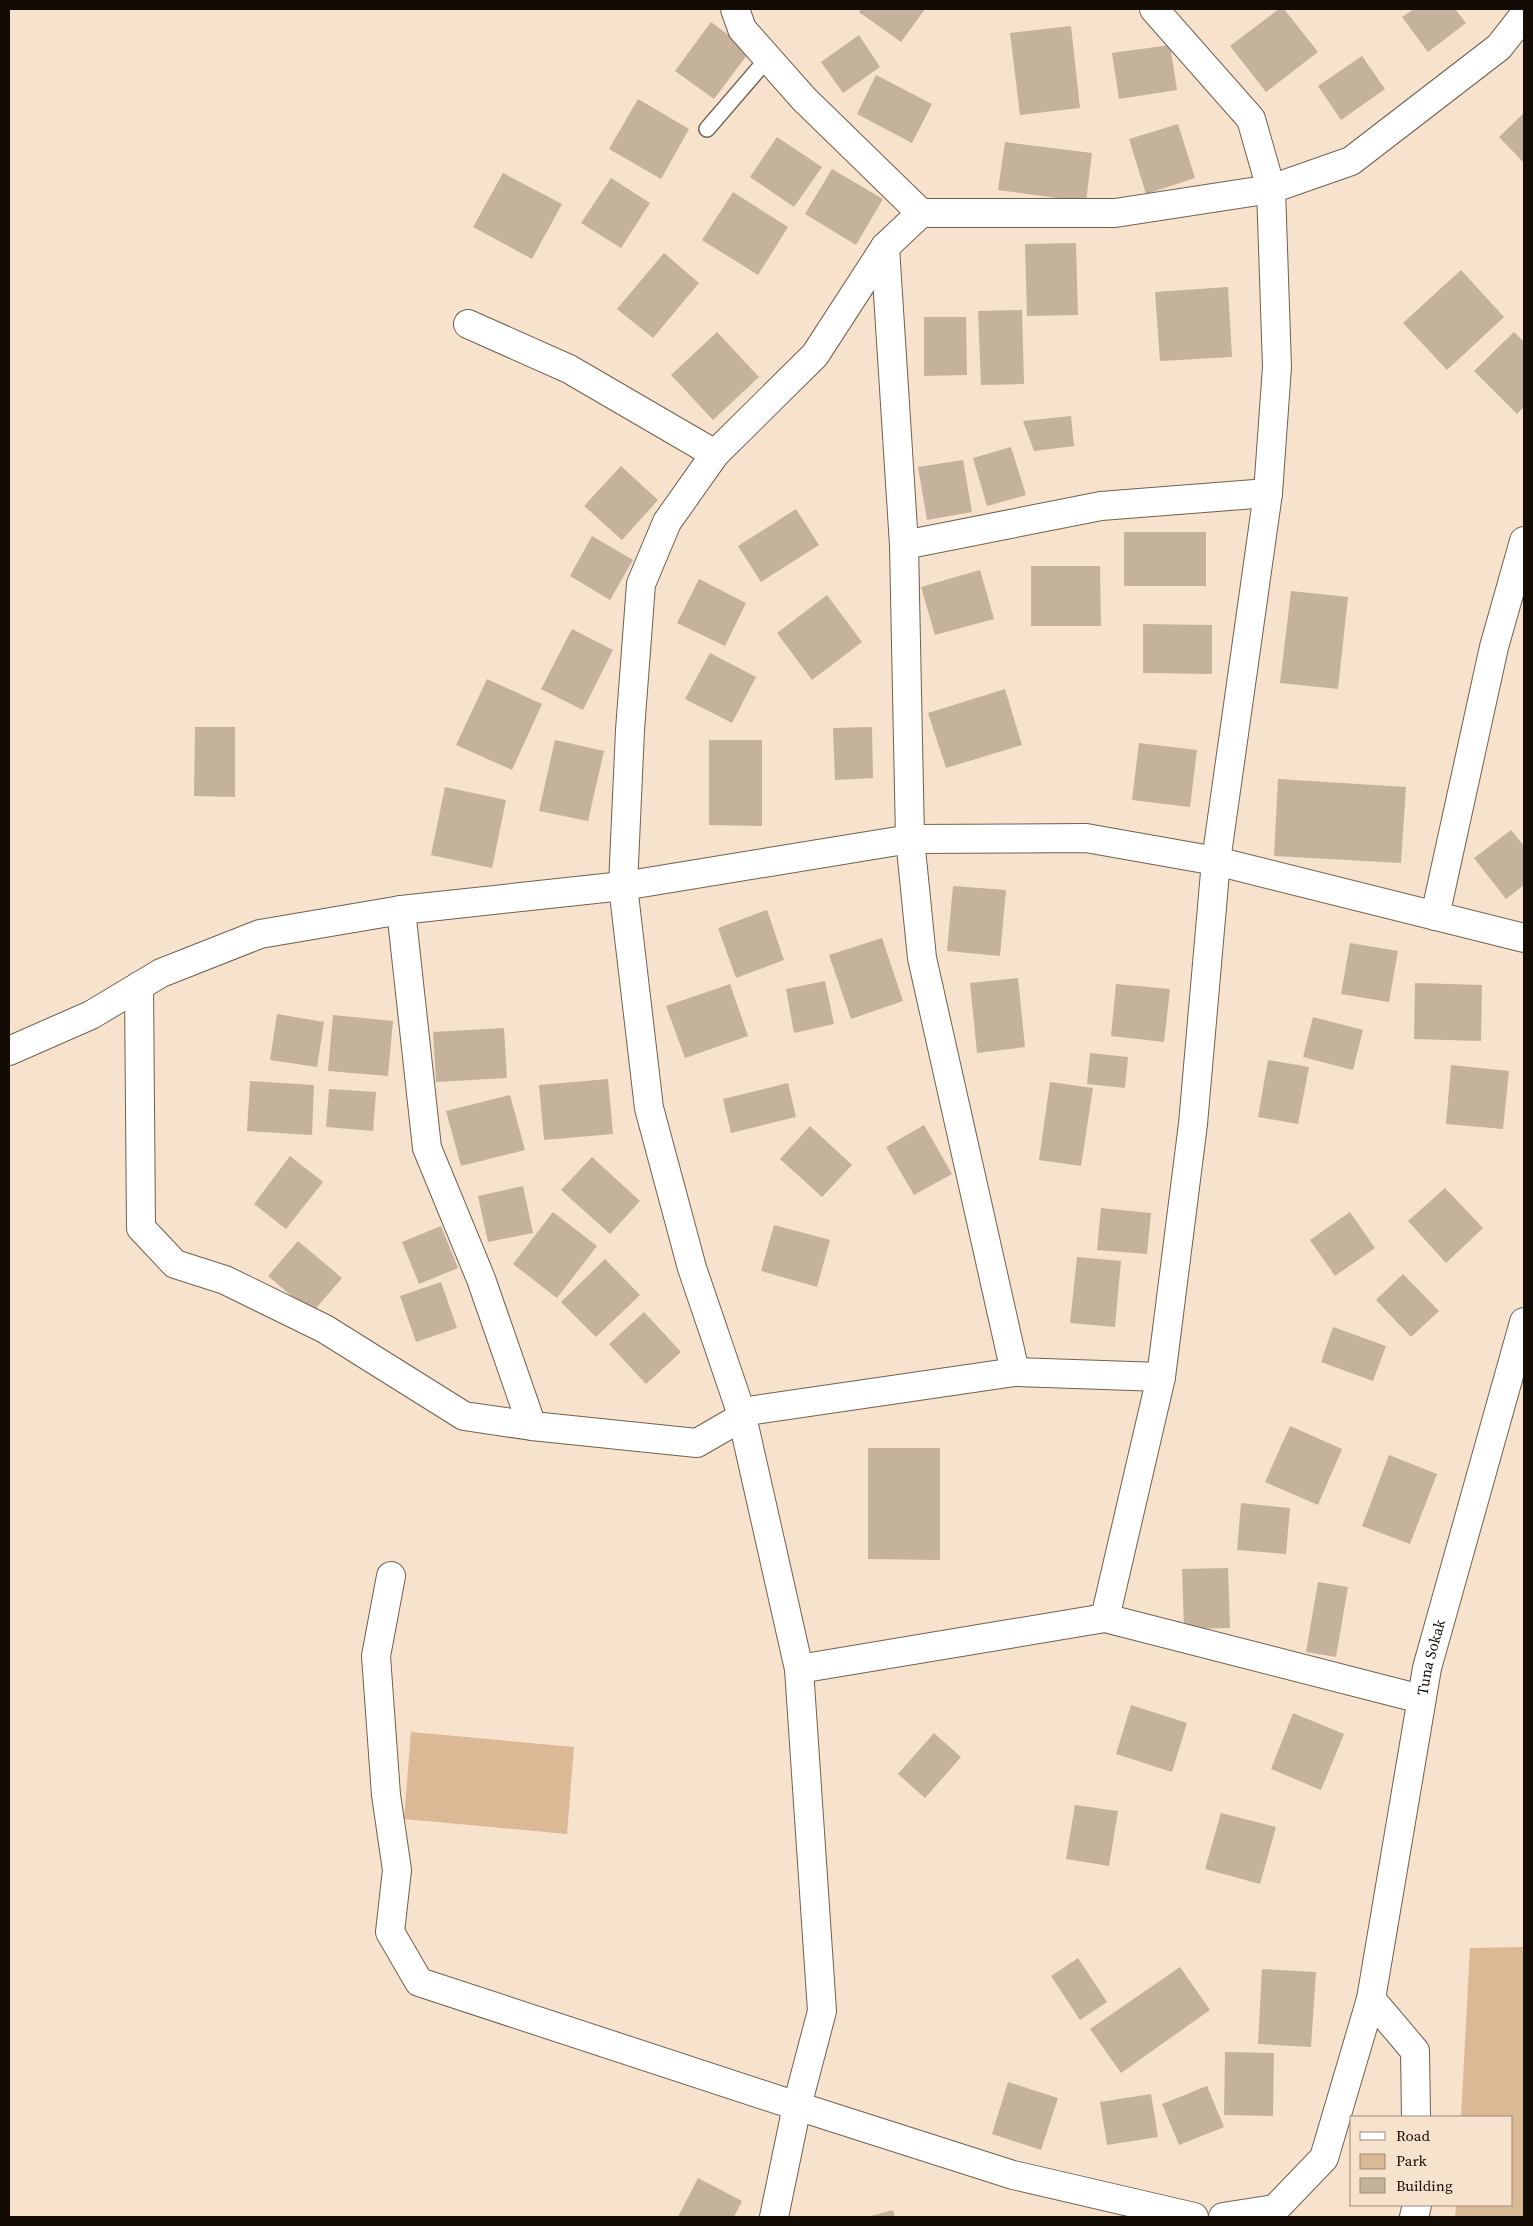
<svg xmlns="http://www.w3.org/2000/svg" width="1533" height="2226" font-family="'Source Serif 4',serif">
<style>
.green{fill:#dbb995}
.building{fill:#c5b29d}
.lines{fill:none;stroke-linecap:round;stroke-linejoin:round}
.lane-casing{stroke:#72604d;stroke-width:18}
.street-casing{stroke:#72604d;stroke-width:30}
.lane{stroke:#fff;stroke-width:15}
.street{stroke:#fff;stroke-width:28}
.labels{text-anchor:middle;stroke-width:4;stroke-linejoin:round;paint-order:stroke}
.street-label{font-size:15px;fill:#120c05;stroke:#f7e2cd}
</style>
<rect width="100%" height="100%" fill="#f7e2cd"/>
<g class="green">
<path d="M411 1732 574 1747 567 1834 404 1819Z"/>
<path d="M1524 1947V2217H1455L1456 2205H1512V2117H1461L1470 1948Z"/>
</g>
<g class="building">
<path d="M861 9H925L901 42 859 12Z"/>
<path d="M1279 9H1284L1318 52 1266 92 1230 46Z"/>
<path d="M1414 9H1455L1466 23 1428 52 1402 17Z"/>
<path d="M711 22 750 51 714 99 675 71Z"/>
<path d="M1071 26 1080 108 1020 115 1010 33Z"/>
<path d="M859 35 880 67 843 93 821 62Z"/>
<path d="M1170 45 1177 90 1119 99 1112 53Z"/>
<path d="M1362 56 1385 89 1341 120 1318 86Z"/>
<path d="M876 75 932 104 912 143 857 114Z"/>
<path d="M638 99 689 129 661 179 609 149Z"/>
<path d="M1524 113V163L1499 137Z"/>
<path d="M1178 124 1195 178 1146 194 1129 139Z"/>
<path d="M777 137 822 167 794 207 750 177Z"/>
<path d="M1005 142 1092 153 1086 202 998 190Z"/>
<path d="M832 169 883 199 856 245 805 214Z"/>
<path d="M503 173 562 204 532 259 473 227Z"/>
<path d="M611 178 650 203 621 248 581 223Z"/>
<path d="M733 192 788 227 758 275 702 240Z"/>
<path d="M1076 243 1078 315 1027 316 1025 244Z"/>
<path d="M664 253 699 283 653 338 617 309Z"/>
<path d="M1461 270 1504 317 1447 370 1403 323Z"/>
<path d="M1228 287 1232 357 1160 361 1155 292Z"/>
<path d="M1022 310 1024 384 981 385 978 311Z"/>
<path d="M924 317H966L967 375 924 376Z"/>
<path d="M717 332 759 377 713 420 671 375Z"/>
<path d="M1514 332 1524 342V407L1517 414 1474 371Z"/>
<path d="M1071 416 1074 446 1034 451 1023 421Z"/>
<path d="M1011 447 1026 495 987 506 973 458Z"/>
<path d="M963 460 972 512 927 520 918 467Z"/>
<path d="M621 466 658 500 622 540 584 506Z"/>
<path d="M796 509 819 545 761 582 738 546Z"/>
<rect x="1124" y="532" width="82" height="54"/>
<path d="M592 536 633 560 610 600 570 576Z"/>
<path d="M1031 566H1100L1101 626H1031Z"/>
<path d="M980 570 994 619 935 635 921 587Z"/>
<path d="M699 579 746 603 725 646 677 623Z"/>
<path d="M1291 591 1348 597 1338 689 1280 683Z"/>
<path d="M827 595 862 642 812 680 777 633Z"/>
<path d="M1143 624 1212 625V674L1143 673Z"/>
<path d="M572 629 613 650 583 710 541 689Z"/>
<path d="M710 653 756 677 732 723 685 699Z"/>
<path d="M487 679 542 704 512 770 456 745Z"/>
<path d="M1005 689 1022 745 946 768 928 713Z"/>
<path d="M195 727H235V797L194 796Z"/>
<path d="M872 727 873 778 835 780 833 728Z"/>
<path d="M555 740 604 751 588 821 539 811Z"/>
<path d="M709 740H762V826L709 825Z"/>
<path d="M1139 743 1197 750 1190 807 1132 800Z"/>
<path d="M1278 779 1406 787 1401 863 1274 856Z"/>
<path d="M445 787 506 800 492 868 431 855Z"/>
<path d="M1511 830 1524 846V885L1506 899 1474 858Z"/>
<path d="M953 886 1006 890 1000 956 947 951Z"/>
<path d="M767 910 784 960 736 978 718 928Z"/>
<path d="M882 938 903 1001 851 1019 829 955Z"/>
<path d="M1350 943 1398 951 1389 1002 1341 994Z"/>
<path d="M1018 978 1025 1047 977 1053 970 983Z"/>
<path d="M825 981 834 1024 794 1033 786 989Z"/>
<path d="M1415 983 1482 985 1481 1041 1414 1039Z"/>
<path d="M730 984 748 1036 685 1058 666 1006Z"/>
<path d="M1116 984 1170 989 1164 1042 1111 1036Z"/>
<path d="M277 1014 324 1022 317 1067 270 1060Z"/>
<path d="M333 1015 393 1021 388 1076 328 1071Z"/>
<path d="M1313 1017 1363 1030 1353 1070 1303 1057Z"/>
<path d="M504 1028 507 1078 436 1082 433 1032Z"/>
<path d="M1090 1053 1128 1057 1125 1088 1087 1084Z"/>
<path d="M1268 1060 1309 1067 1298 1124 1258 1117Z"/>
<path d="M1451 1065 1509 1071 1503 1129 1446 1124Z"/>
<path d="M608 1079 613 1134 544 1140 539 1085Z"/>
<path d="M250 1081 314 1085 312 1135 247 1131Z"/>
<path d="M1050 1082 1093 1088 1081 1166 1039 1160Z"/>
<path d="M788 1083 796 1117 731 1133 723 1099Z"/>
<path d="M329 1089 376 1092 373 1131 326 1127Z"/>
<path d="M510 1095 525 1150 461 1166 446 1111Z"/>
<path d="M924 1125 952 1174 914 1195 886 1147Z"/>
<path d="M810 1126 852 1165 822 1197 780 1159Z"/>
<path d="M290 1156 323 1182 286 1229 254 1204Z"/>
<path d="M592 1157 640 1201 610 1234 561 1190Z"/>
<path d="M523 1186 533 1233 488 1242 478 1196Z"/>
<path d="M1445 1188 1483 1228 1446 1263 1408 1221Z"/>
<path d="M1101 1208 1151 1213 1147 1254 1097 1250Z"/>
<path d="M553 1212 597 1246 557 1298 513 1264Z"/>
<path d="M1350 1212 1375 1248 1335 1276 1310 1240Z"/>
<path d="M774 1225 830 1240 817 1287 761 1271Z"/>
<path d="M441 1226 458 1268 419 1284 402 1242Z"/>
<path d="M298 1241 342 1278 312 1313 268 1276Z"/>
<path d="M1077 1257 1121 1261 1115 1327 1070 1323Z"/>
<path d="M605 1259 640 1295 596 1337 561 1302Z"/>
<path d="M1403 1274 1439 1311 1411 1337 1376 1300Z"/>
<path d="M441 1282 457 1328 416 1342 400 1296Z"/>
<path d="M644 1312 681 1352 646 1384 609 1344Z"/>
<path d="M1333 1327 1386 1346 1373 1381 1321 1362Z"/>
<path d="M1290 1426 1342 1449 1318 1505 1265 1482Z"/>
<path d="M868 1448H940V1560L868 1559Z"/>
<path d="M1389 1455 1437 1474 1410 1544 1362 1526Z"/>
<path d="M1241 1503 1290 1508 1286 1554 1237 1550Z"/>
<path d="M1228 1568 1230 1628 1184 1629 1182 1569Z"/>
<path d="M1318 1582 1348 1587 1336 1657 1306 1652Z"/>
<path d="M1131 1705 1187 1723 1172 1772 1116 1754Z"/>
<path d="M1293 1713 1344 1734 1321 1790 1271 1769Z"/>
<path d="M934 1733 961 1757 925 1798 898 1774Z"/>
<path d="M1075 1805 1118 1811 1109 1866 1066 1859Z"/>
<path d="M1221 1813 1276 1827 1260 1884 1205 1869Z"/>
<path d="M1078 1958 1107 2002 1080 2020 1051 1976Z"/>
<path d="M1180 1967 1210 2010 1121 2073 1090 2029Z"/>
<path d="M1262 1969 1316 1972 1311 2047 1258 2044Z"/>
<path d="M1225 2052 1274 2053 1273 2116 1224 2115Z"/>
<path d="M1008 2082 1058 2098 1041 2150 992 2134Z"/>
<path d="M1207 2086 1224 2127 1179 2145 1162 2104Z"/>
<path d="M1151 2094 1158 2137 1107 2145 1100 2102Z"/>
<path d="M698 2178 742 2201 734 2217H678Z"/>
<path d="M893 2210 895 2217H867Z"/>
</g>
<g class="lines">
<g class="lane-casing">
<path id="lane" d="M707 129 768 58"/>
</g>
<g class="street-casing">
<g id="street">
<path d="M735 9 742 29 804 99 921 213"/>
<path d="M885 247 904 545 910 839 922 958 1015 1372"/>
<path d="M468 324 569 369 715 454"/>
<path d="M904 545 1101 506 1268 493"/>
<path d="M401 910 427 1148 481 1279 532 1426"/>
<path d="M1435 916 1494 647 1524 541"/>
<path d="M139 986 141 1228 175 1264 225 1280 325 1329 464 1416 532 1426 697 1443 742 1417"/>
<path d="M9 1051 91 1015 161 973 260 934 401 910 623 886 910 839 1086 838 1216 861 1524 938"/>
<path d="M741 1412 1015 1372 1161 1377"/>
<path d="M391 1576 376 1656 386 1795 397 1870 390 1932 419 1982 797 2106 1013 2175 1194 2217"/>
<path d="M1105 1618 1161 1377 1193 1124 1216 861 1268 493 1277 367 1271 189 1251 119 1154 9"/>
<path d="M799 1669 1105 1618 1421 1699"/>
<path d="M1371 1999 1415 2051 1416 2117"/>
<path d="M774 2217 797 2106 822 2011 799 1669 741 1412 692 1268 649 1108 623 886 630 730 641 584 667 522 715 454 815 355 885 247 921 213H1115L1271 189 1351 161 1499 47 1524 15"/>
<path id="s1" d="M1223 2217 1275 2209 1324 2158 1371 1999 1427 1668 1524 1322"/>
<path d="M1414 2217 1417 2205"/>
</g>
</g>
<use href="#lane" class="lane"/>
<use href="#street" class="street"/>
</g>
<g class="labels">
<g class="street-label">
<text dy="5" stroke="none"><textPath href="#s1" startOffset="636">Tuna Sokak</textPath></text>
</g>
</g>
<rect width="1533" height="2226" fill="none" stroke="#120c05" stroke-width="20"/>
<rect x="1350" y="2116" width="162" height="90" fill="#f7e2cd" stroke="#9b8c7d"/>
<rect x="1360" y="2132" width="25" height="8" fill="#ffffff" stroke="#9b8c7d"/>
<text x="1396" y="2141" font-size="15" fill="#120c05">Road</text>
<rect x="1360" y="2154" width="25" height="15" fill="#dbb995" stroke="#9b8c7d"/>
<text x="1396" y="2166" font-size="15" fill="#120c05">Park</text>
<rect x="1360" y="2178" width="25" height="15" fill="#c5b29d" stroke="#9b8c7d"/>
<text x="1396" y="2191" font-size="15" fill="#120c05">Building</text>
</svg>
